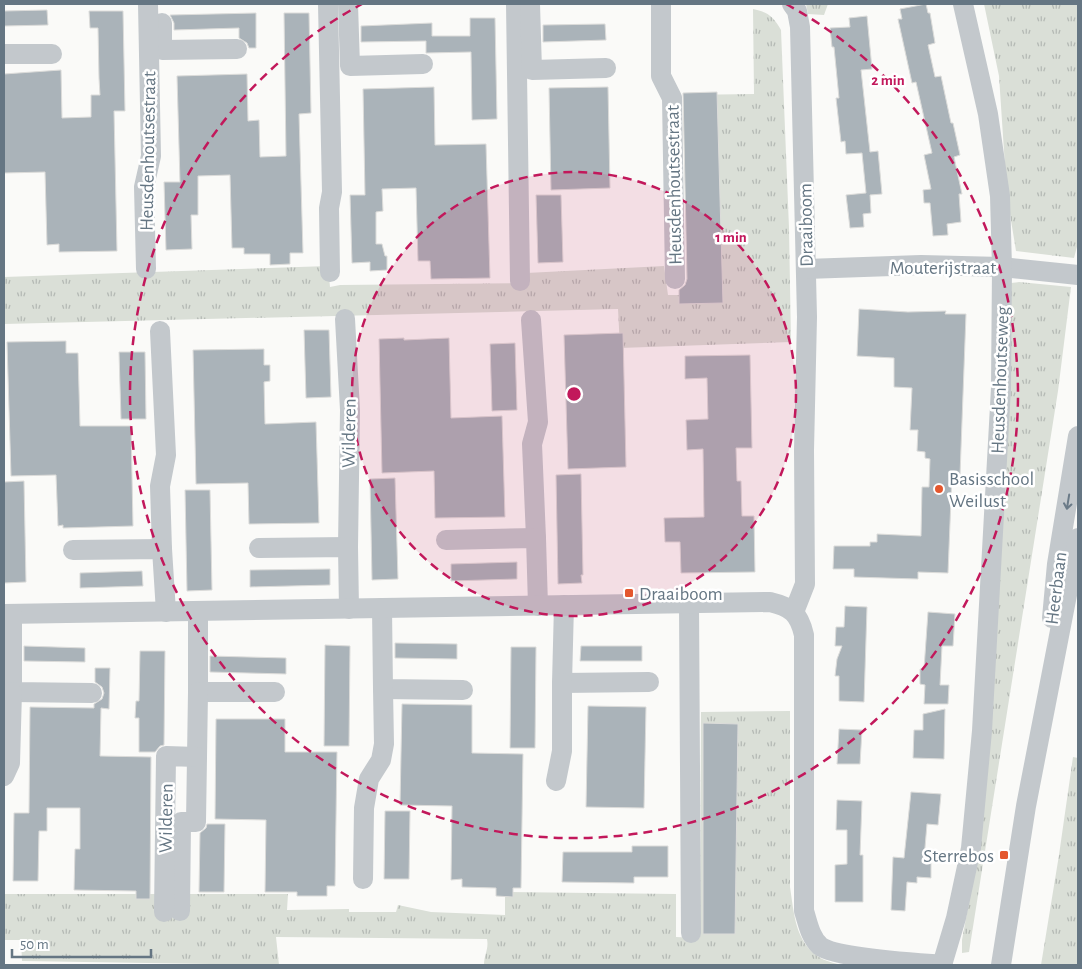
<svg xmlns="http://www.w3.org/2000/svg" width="1082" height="969" font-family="'Alegreya Sans',sans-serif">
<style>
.grass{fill:url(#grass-tufts)}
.building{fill:#aab3b9;stroke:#dcdcda}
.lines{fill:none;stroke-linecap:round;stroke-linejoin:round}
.minor{stroke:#c3c8cc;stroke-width:20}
.oneway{stroke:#6a7a87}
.ring{fill:none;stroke:#c2185b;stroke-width:2.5;stroke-dasharray:9 6}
.poi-dot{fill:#e4572e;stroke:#fff;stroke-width:2}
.labels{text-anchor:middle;stroke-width:5;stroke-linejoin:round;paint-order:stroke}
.street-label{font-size:19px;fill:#657683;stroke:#fff}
.poi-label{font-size:19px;fill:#657683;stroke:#fff;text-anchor:start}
.centre{fill:#c2185b;stroke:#fff;stroke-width:2.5}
.ring-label{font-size:15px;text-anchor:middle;font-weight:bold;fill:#c2185b;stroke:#fff;stroke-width:5;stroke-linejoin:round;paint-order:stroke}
</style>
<defs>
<pattern id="grass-tufts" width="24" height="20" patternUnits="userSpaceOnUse" patternTransform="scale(1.25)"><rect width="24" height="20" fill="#dadfd7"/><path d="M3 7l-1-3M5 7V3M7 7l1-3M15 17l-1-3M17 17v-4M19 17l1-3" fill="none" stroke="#b4b9b4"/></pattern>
</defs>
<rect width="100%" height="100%" fill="#fafaf8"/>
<g class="grass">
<path d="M806 4H828L824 15 808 14Z"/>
<path d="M984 4H1078V243L1074 258 1016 251 1007 196 999 76Z"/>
<path d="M753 9C768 12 774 17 781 30L789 228 791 342 620 348 618 309 4 324V277L328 266 330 287 340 285 526 283V273L664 266 668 295H688L683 95 754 94Z"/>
<path d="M1019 282 1071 287 1058 391 969 952 962 953V940L975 869 1011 283Z"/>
<path d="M790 711V887C794 913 795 942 819 957 825 961 834 963 841 965H484C484 955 489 949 487 939L276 937 279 965 22 961 21 940H4V894H288L287 910 349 909V912H396L398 905 431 912 505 915V892L676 894V937L700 938 701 712Z"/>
<path d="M1073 757 1078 758V965H1041L1059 855Z"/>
</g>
<g class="building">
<path d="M926 4 928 13H930L935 43 928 45 935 77 941 76 951 123H953L960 155 954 157 962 194H959L961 222 947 224 948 235 933 236 930 203H924L923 190 931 189 924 155 932 153 916 82 912 83 898 19H902L900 9Z"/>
<path d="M47 10 48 25 4 26V11Z"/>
<path d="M89 11H123L125 111H114L117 251 59 252V244L47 245 45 172 4 173V74L61 70 62 118 91 117V95H100L99 78 98 28H90Z"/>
<path d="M256 13V48H249L247 43 239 38V28L174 30V23L170 15Z"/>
<path d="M284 13H309L311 113 299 114 303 253H290V264L270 265V254H244V248H232L230 175 198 176V215H191L192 249 166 250 164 182H180L177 76 247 74 248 121 259 120 260 157 286 156Z"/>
<path d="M867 16 872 69 861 70 870 152 878 151 882 194 870 195 871 213 863 214 864 227 850 228 846 195 866 193 862 153 846 154 845 141 841 142 836 98H839L834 47H832L830 28 850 27 849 18Z"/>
<path d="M470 18H495L497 119 472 120 471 52 426 53V41L361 42V26L432 23V36H470Z"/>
<path d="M605 24 606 40 543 42V25Z"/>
<path d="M434 87 435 145 486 144 490 278 431 279 430 261H418L416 188 382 189 383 211 376 212V244H382L385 256H387V270L370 271V262L352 263 350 195H365L363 89Z"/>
<path d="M608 87 610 188 551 190 549 88Z"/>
<path d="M717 92 723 303 679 304V290L685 285 687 279 683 93Z"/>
<path d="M536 195H561L563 262 538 263Z"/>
<path d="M859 309 908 312 946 311 945 314H966L960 475 952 474 948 573 918 572V579L854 577V569H833L834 546H870V542H877V534L921 536 922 487H929L930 459 925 458V452L917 451 918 430H910L912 388 894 387V358L857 356Z"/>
<path d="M304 330H329L331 397 306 398Z"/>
<path d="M623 333 626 467 568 469 564 335Z"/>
<path d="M404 338V340L449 338 451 418 502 416 505 517 435 518 434 471 382 473 379 339Z"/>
<path d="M66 341V353H78L80 426H131L133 526 63 528V525L58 526 56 475 11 476 7 342Z"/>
<path d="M515 343 517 410 492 411 490 344Z"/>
<path d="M264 349V365H270V381L264 382 265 424 316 422 319 523 249 524 248 483 196 484 193 350Z"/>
<path d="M119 352H145L146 419H121Z"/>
<path d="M750 355 752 448H736L737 481H741L742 516H754L755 572 681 573 680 542H665L664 518 704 517 703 449 687 450 686 420 708 419 707 378 685 379V356Z"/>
<path d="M581 474 583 575H581L582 583 558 584 556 475Z"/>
<path d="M395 478 398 579 372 580 370 479Z"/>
<path d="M24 481 26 582 4 583V482Z"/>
<path d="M185 490H210L212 590 187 591Z"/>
<path d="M517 562V579L451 581V564Z"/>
<path d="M330 569V585L250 587V570Z"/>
<path d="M142 571 143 586 80 588V573Z"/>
<path d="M845 606 867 607 864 702 839 701V676H835L837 659 842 646H835L836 627H844Z"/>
<path d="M928 612 955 614 953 646H942L940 685H949L948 704H924L925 685 920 684V669H924Z"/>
<path d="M395 643 457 644V659L395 658Z"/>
<path d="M325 645 350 646 349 746H324Z"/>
<path d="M24 646 85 648V662L24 661Z"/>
<path d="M581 646H642V661H580Z"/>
<path d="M511 647H536L535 748H510Z"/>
<path d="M140 651H165L164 745 160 746 155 752H139V718H135L136 701H139Z"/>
<path d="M210 656 286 658V674L210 672Z"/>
<path d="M95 668H110L109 709 101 708 100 756 151 757 150 899H136V891L74 890 75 849H80V808H47V831H39L38 881H13L14 813H29L30 707 94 708V704L102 699 104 693 102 687 95 682Z"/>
<path d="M402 704 472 705V753L523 754 521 888H513V897L496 896V888L462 887V879L451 880 452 806 400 805Z"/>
<path d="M588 706 646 707 644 808 586 807Z"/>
<path d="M945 709 944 759 913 758 914 730H923V714Z"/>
<path d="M216 719H285V752H337L335 886H327V896H297V892H265L266 820 215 819Z"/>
<path d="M703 723 738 724 735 934H703Z"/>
<path d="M839 729 862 730 860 764H837Z"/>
<path d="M911 792 941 794 938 825 927 824 924 859H931V878L917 877V883L907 882 905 911 891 910 893 857 904 858Z"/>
<path d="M837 800 862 801 860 855H863V902H835V865L847 864V830H836Z"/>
<path d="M385 811H410L409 879H384Z"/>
<path d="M207 824H225L224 892H199L200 833 206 828Z"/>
<path d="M632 846H668V877H634V883L562 882 563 852H632Z"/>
</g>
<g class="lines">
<g class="minor">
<path d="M328 4 332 192 329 208 330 272"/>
<path d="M348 4 350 66 423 64"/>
<path d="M516 4 520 281"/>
<path d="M530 4 532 70 606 68"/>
<path d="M661 4V76L672 98 675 279"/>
<path d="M792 4 797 11 800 27 807 317 804 450 805 584 794 612"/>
<path d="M162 23V50L237 49"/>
<path d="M4 54H52"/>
<path d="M146 269 144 187 151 156 148 4"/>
<path d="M806 269 921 265 1002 267 1078 275"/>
<path d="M345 319 350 410 348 547"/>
<path d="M531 320 538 422 532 444 536 538"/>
<path d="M160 331 166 455 160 486 162 549"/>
<path d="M446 540 536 538 538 606"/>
<path d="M259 548 348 547 349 609"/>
<path d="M73 550 162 549 166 612"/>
<path d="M689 603 691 933"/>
<path d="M564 605 562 683 649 682"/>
<path d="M382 608 383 689 463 690"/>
<path d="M198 611V692H275"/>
<path d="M4 614 770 602C791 607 799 613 804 635V911C808 923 810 937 820 946 835 958 920 963 943 965"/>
<path d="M12 614V692L92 693"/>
<path d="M1052 618 1057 564 1078 436"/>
<path d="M4 776 10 763 12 692"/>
<path d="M556 781 562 751V683"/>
<path d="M363 879 364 808 369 779 381 760 384 744 383 689"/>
<path d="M180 911 181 822H196L198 692"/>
<path d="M164 912 166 756 197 757"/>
<path d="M942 965 956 918 971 848 982 731 1001 388 1002 267 1000 196 988 114 963 4"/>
<path d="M1001 965 1026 806 1078 538"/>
</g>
</g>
<defs><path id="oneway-shaft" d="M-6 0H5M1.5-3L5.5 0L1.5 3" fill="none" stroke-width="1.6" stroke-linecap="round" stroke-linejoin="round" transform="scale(1.25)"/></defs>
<use class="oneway" href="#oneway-shaft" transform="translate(1068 502) rotate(99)"/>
<circle cx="574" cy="394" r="222" fill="#c2185b" fill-opacity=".12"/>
<g class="ring">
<circle cx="574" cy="394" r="222"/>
<path d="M786 4A444 444 0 1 1 362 4"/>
</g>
<g class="poi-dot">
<circle cx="939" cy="489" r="5"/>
<rect x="624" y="588" width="10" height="10" rx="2.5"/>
<rect x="999" y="850" width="10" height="10" rx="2.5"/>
</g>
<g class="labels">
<g class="street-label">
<text transform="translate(147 151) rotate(-89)" y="7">Heusdenhoutsestraat</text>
<text transform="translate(673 185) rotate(-91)" y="7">Heusdenhoutsestraat</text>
<text transform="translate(805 225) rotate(-91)" y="7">Draaiboom</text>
<text x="943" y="274">Mouterijstraat</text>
<text transform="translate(999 380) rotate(-88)" y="7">Heusdenhoutseweg</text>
<text transform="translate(348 433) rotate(-89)" y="7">Wilderen</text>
<text transform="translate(1055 588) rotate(-83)" y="7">Heerbaan</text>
<text transform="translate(165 818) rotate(-89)" y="7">Wilderen</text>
</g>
<g class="poi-label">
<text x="949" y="485">Basisschool<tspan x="949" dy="22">Weilust</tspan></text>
<text x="639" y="600">Draaiboom</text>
<text x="994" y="862" text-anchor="end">Sterrebos</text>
</g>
</g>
<circle cx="574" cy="394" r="8" class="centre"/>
<g class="ring-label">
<text x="888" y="85">2 min</text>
<text x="731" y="242">1 min</text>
</g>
<rect width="1082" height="969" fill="none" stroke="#657683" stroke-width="10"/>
<path d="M12 949v8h139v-8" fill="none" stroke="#657683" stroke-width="2.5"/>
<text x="20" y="949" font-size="15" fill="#657683" stroke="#ffffff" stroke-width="4" paint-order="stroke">50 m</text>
</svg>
